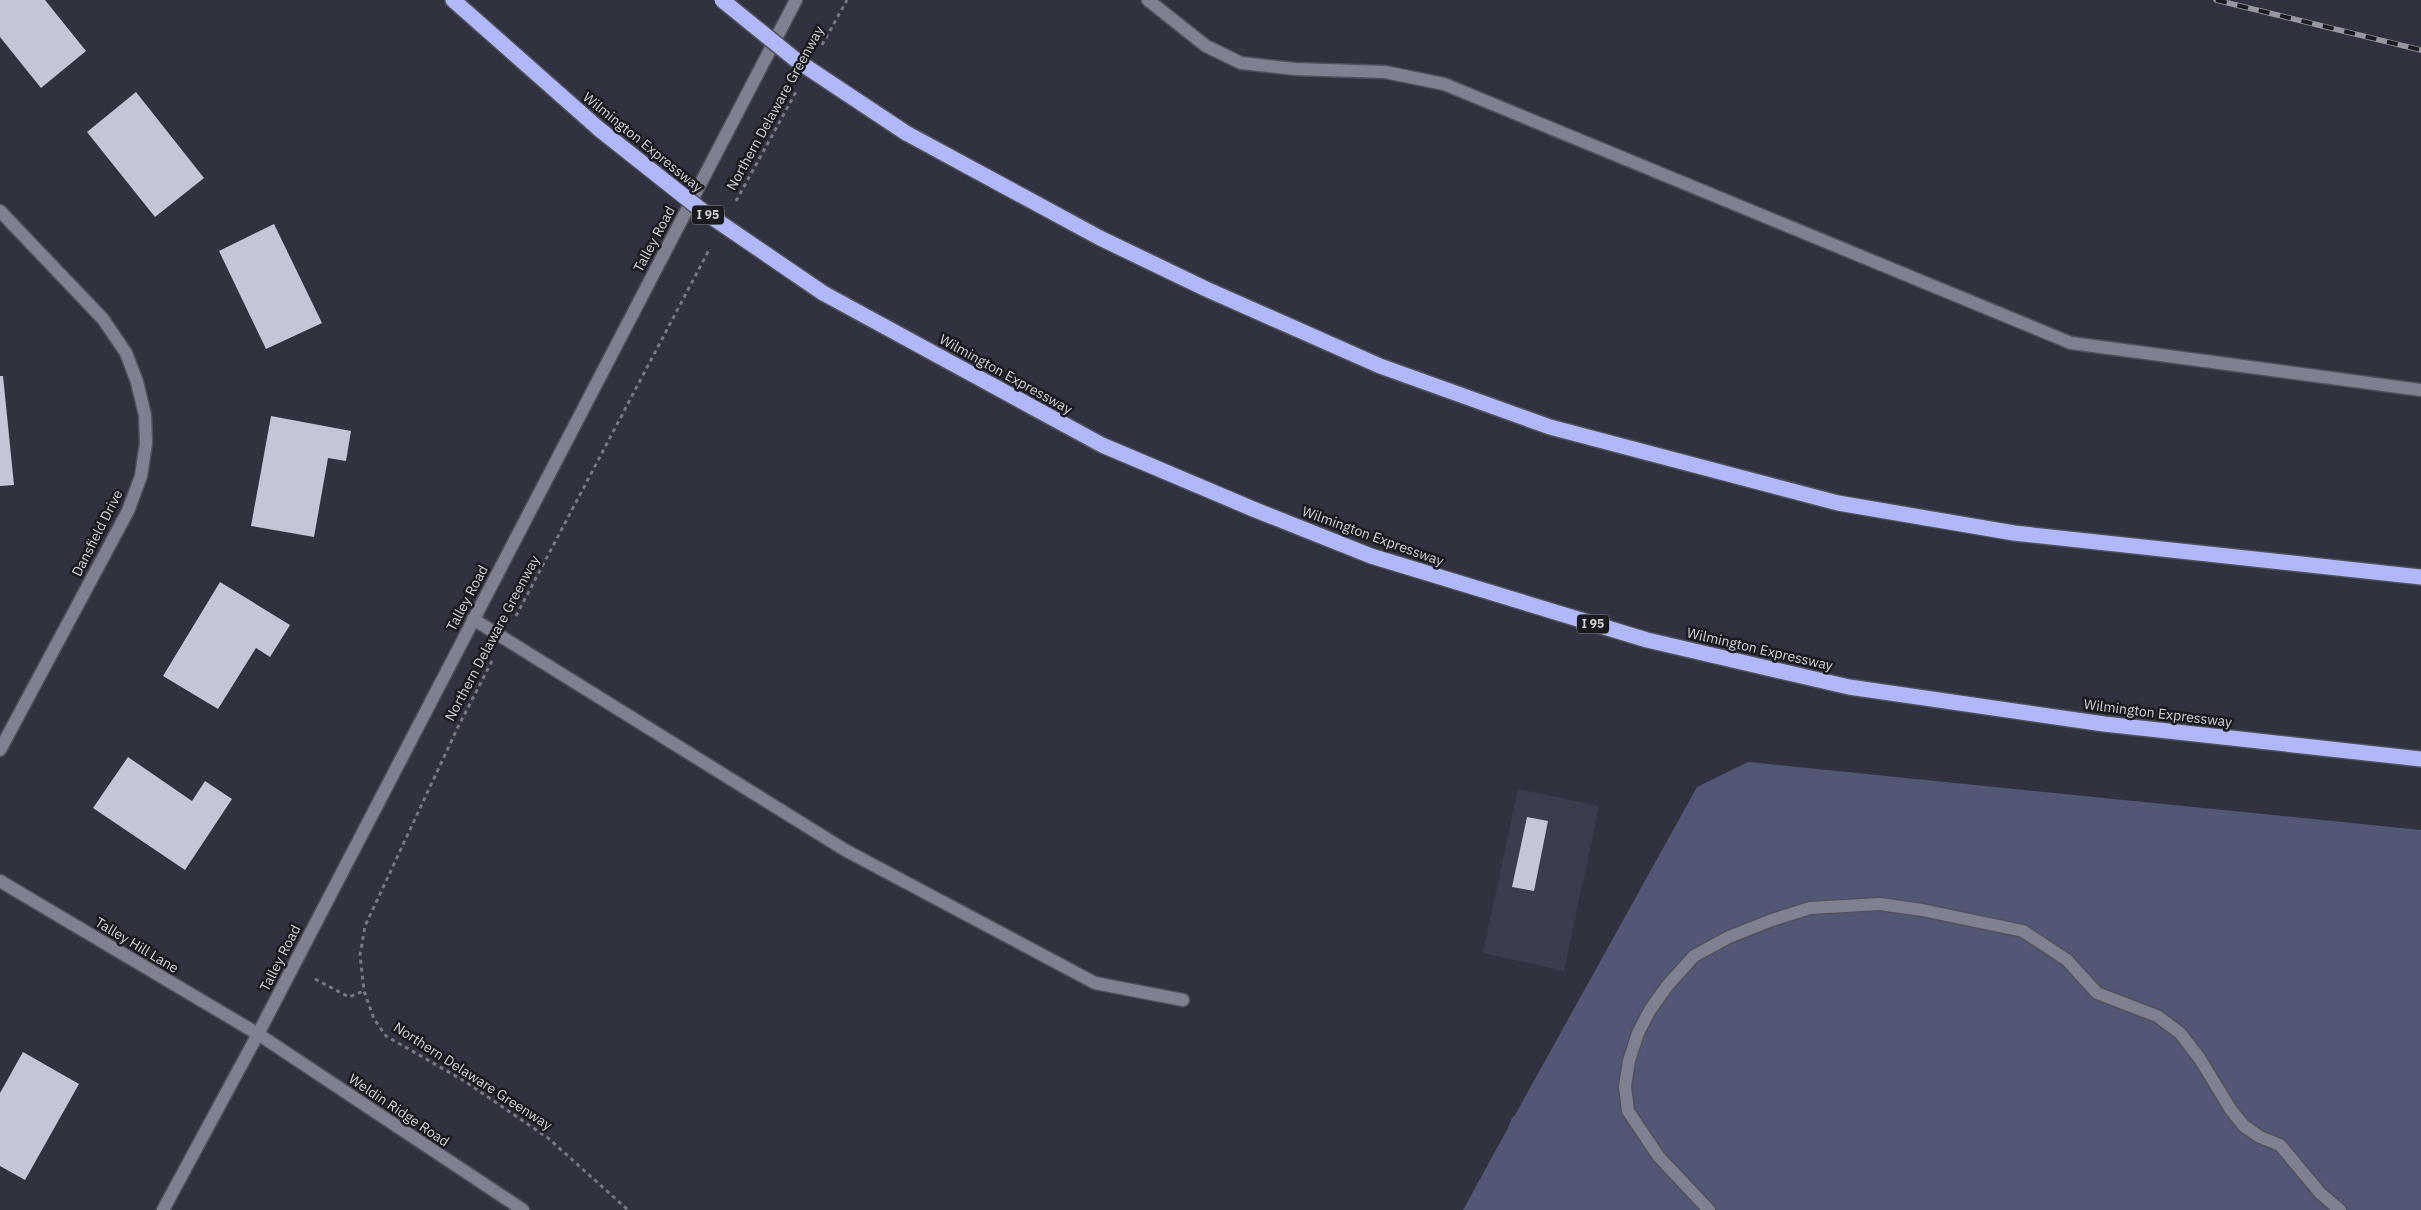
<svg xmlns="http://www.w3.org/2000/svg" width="2421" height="1210" font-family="'IBM Plex Sans',sans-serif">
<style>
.built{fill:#3b3d4f}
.green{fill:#535675}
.building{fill:#c4c6d6}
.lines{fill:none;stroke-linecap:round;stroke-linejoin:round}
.minor-casing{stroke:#50515c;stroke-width:15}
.highway-casing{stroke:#50515c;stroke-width:18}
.path{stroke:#777883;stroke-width:3;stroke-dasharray:4 4;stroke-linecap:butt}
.minor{stroke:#7f8190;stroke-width:12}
.highway{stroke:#b1b8f9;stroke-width:15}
.rail-casing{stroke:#9697a1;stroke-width:5.5}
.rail{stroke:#1a1b20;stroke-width:4;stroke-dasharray:11;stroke-linecap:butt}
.highway-bridge-casing{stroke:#50515c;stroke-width:18;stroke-linecap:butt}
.highway-bridge{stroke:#b1b8f9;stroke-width:15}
.labels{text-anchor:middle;stroke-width:5;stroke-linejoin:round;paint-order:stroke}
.shield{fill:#1a1b20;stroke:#999aa2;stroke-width:1}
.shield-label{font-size:12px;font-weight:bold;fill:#d0d1d9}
.street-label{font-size:14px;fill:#d0d1d9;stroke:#1a1b20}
</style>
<rect width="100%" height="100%" fill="#31323f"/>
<path class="built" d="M1518 789 1599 806 1564 971 1483 953Z"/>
<path class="green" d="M1748 762 2421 830V1210H1463L1508 1128 1512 1118 1515 1115 1697 787Z"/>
<g class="building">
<path d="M0 0H45L86 51 41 88 0 37Z"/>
<path d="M136 92 204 178 155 217 87 132Z"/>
<path d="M274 224 322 323 266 349 219 251Z"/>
<path d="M0 376H3L14 485 0 486Z"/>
<path d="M271 416 351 431 346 461 328 458 314 537 251 526Z"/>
<path d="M220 582 290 625 270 657 256 648 218 709 163 676Z"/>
<path d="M128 757 192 801 205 781 232 799 185 870 93 808Z"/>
<path d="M1527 817 1548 821 1534 891 1512 887Z"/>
<path d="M23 1052 79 1084 25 1180 0 1166V1093Z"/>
</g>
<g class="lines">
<g class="minor-casing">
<g id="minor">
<path d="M1148 0 1206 46 1241 63 1295 69 1385 72 1444 84 2071 343 2421 390"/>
<path d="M0 211 103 319 126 353 137 382 145 415 146 443 141 476 128 511 0 750"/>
<path d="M473 619 845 850 1095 983 1183 1000"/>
<path d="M0 881 258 1034 523 1210"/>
<path d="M163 1210 258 1034 796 0"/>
<path d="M1709 1210 1659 1157 1628 1111 1625 1086 1629 1061 1638 1033 1650 1010 1667 986 1694 956 1729 937 1772 920 1810 908 1880 904 1922 910 2023 931 2067 960 2097 993 2157 1016 2180 1033 2200 1059 2231 1110 2244 1126 2260 1137 2280 1145 2320 1193 2340 1210"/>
</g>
</g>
<g class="highway-casing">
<g id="highway">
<path d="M453 0 599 129"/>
<path d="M906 133 1100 238 1206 289 1380 366 1550 427 1838 503 2014 533 2421 577"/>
<path d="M823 293 1102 445 1253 509 1371 556 1647 640 1849 687 2104 724 2421 759"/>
</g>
</g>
<g class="path">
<path d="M822 45 847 0"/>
<path d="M736 201 796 92"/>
<path d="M516 616 710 248"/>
<path d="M492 661 458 727 365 926 360 955 364 991 374 1019 386 1036 466 1082 548 1138 628 1210"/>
<path d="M315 979 349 997 364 991"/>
</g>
<use href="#minor" class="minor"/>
<use href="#highway" class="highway"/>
<g class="rail-casing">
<path id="rail" d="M2216 0 2421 50"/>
</g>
<use href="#rail" class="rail"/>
<g class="highway-bridge-casing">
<g id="highway-bridge">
<path d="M722 0 796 60 906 133"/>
<path d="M599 129 700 209 823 293"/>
</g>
</g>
<use href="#highway-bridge" class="highway-bridge"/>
</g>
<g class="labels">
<g class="shield">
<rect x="692" y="205.5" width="32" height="19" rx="4"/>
<rect x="1577" y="614.5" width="32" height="19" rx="4"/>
</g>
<g class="shield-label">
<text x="708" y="219">I 95</text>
<text x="1593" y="628">I 95</text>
</g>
<g class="street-label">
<text transform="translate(775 108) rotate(-61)" y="5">Northern Delaware Greenway</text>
<text transform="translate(643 142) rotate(39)" y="5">Wilmington Expressway</text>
<text transform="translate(654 239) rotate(-62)" y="5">Talley Road</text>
<text transform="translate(1006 374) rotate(29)" y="5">Wilmington Expressway</text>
<text transform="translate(97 533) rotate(-63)" y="5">Dansfield Drive</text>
<text transform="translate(1373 536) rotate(20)" y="5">Wilmington Expressway</text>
<text transform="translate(467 598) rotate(-62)" y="5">Talley Road</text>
<text transform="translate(492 638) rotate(-62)" y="5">Northern Delaware Greenway</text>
<text transform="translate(1760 649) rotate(13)" y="5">Wilmington Expressway</text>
<text transform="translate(2158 713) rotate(7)" y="5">Wilmington Expressway</text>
<text transform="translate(137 945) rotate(31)" y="5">Talley Hill Lane</text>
<text transform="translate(280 958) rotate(-63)" y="5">Talley Road</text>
<text transform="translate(473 1076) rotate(33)" y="5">Northern Delaware Greenway</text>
<text transform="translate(399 1110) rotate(34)" y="5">Weldin Ridge Road</text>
</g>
</g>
</svg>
